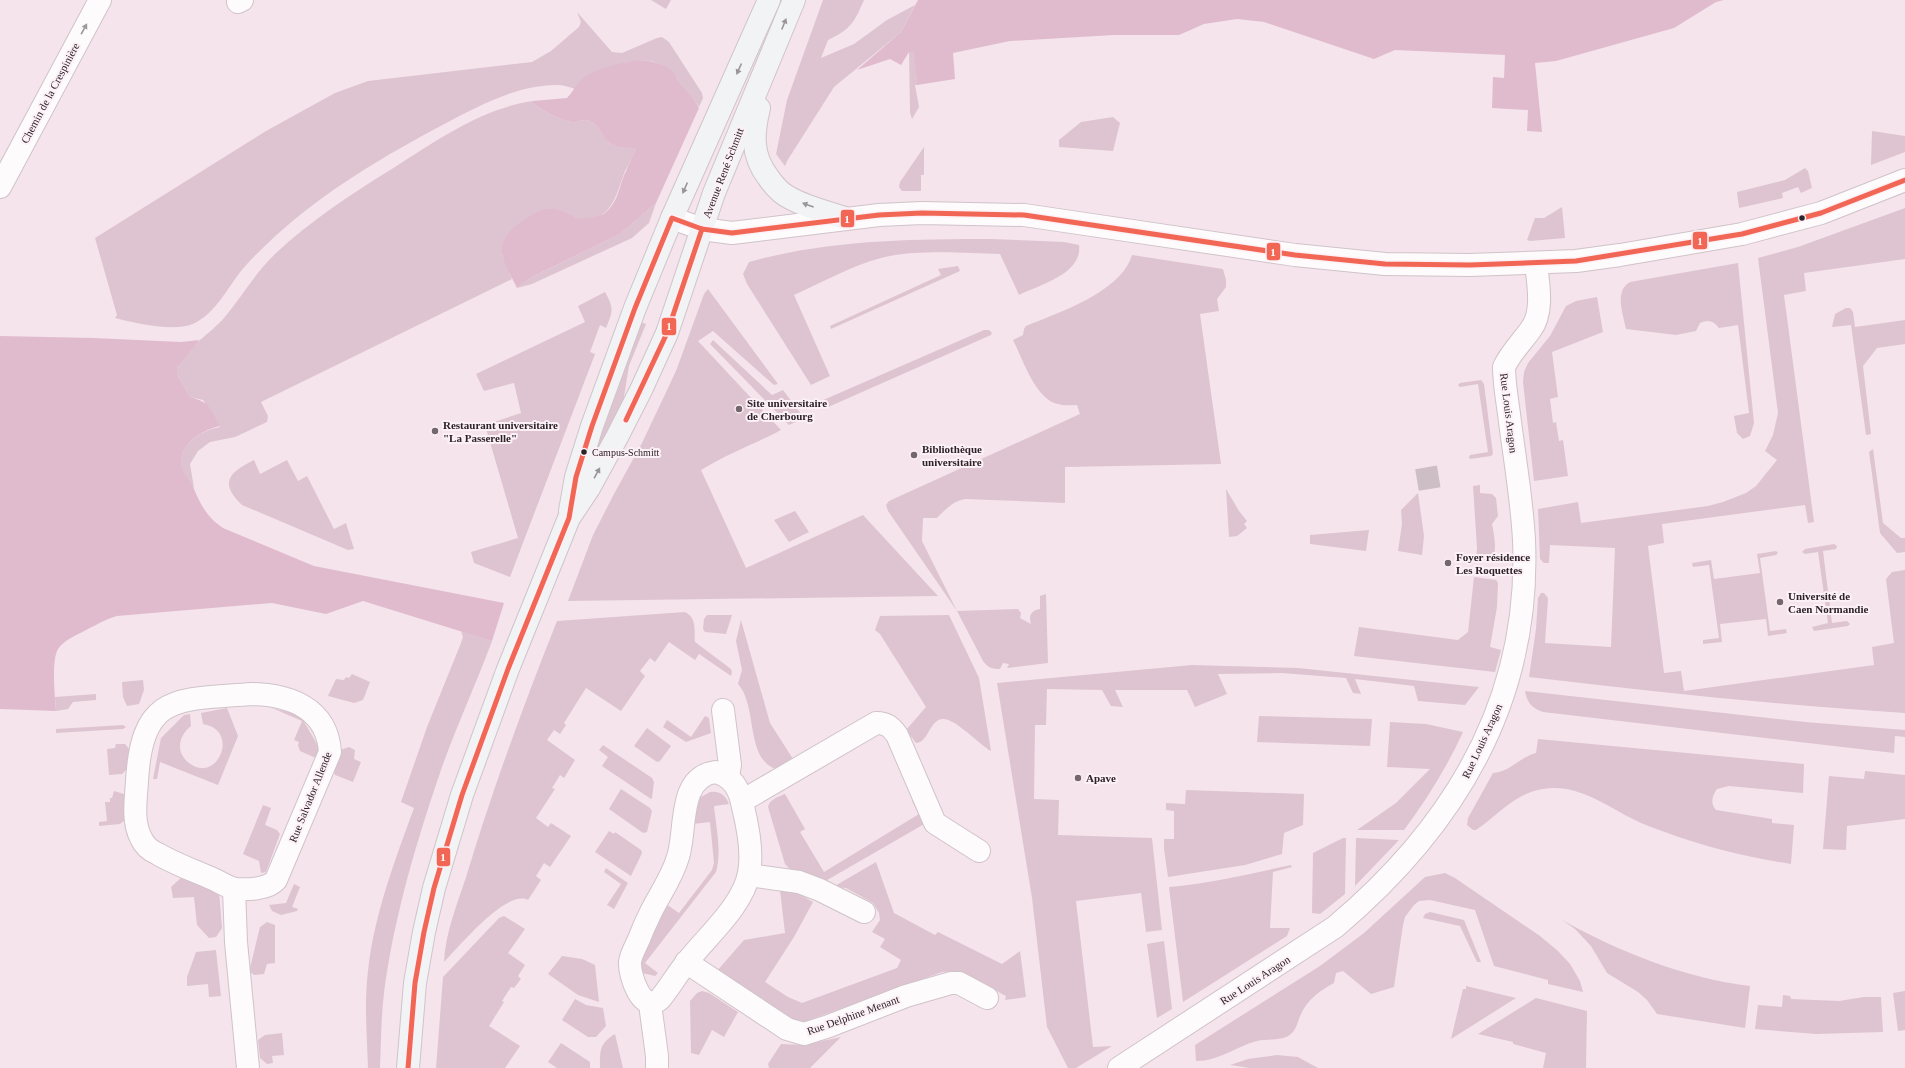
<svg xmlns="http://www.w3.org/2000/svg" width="1905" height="1068" font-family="Georgia,serif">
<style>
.green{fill:#dec4d0}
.forest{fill:#e0bbcd}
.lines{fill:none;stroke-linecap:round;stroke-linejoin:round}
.minor-tunnel{stroke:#cdbdc5;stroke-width:22;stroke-dasharray:22 11;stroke-linecap:butt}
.minor-casing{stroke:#d0c3c9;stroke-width:24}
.secondary-casing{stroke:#d0c3c9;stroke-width:24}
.minor{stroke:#fefbfc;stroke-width:22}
.secondary{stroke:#f1f3f5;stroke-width:22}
.bus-1-casing{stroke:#fcf1f6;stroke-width:8}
.bus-1{stroke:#f16655;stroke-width:5}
.oneway{fill:#999598}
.oneway2{fill:#a0999c}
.bus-dot{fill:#2d2227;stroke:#fcf1f6;stroke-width:1.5}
.poi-dot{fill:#73666c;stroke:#fcf1f6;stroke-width:1.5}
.labels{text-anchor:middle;stroke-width:4;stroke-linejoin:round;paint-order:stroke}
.bus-label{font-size:10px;fill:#2d2227;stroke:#fcf1f6;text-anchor:start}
.street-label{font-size:11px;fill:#2d2227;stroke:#fcf1f6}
.poi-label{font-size:11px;font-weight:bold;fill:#2d2227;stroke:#fcf1f6;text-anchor:start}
.line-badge{stroke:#fcf1f6;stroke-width:1.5}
.badge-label{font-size:11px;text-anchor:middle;font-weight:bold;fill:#fff}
</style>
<rect width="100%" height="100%" fill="#f5e4ec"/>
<g class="green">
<path d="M651 0H671L666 9Z"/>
<path d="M823 0H864C854 23 851 29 828 40L821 58 854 44 887 20 915 5 901 32 834 87 787 161 785 166 776 154 787 100Z"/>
<path d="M577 12 612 52 622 53 657 38 662 37 669 42 702 93 703 98 699 107C694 98 685 92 679 84 678 81 678 78 676 76 659 55 633 59 611 67 596 72 584 76 575 89 569 87 563 85 557 85 513 85 471 110 433 130 374 162 314 198 266 245 257 253 249 262 241 271 227 289 216 312 195 323 175 333 136 323 115 318L117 315 95 238 266 131 335 93 368 81 532 62 551 51 579 27 581 22Z"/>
<path d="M909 52H915L917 85H915L919 107 912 119 910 112Z"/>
<path d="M533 101V103C543 111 559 120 572 122 578 123 583 118 590 121 602 127 601 136 610 143 616 148 628 146 636 149 633 156 629 164 625 171 615 197 613 221 578 220L502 255 512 279 261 402 268 416 267 422 235 437 210 442 198 451 190 464 194 488C188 480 180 470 181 459 184 441 203 430 220 427L203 400 190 397 177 374V368C184 359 191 347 200 340 209 332 216 327 224 318 242 297 255 273 275 254 311 220 353 193 395 167 437 140 483 108 533 101Z"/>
<path d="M1113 117 1120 123 1113 151 1059 147V140L1081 122Z"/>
<path d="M1872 131 1905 136V152L1871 165Z"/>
<path d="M924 147V175H921V191H902L899 187 900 182Z"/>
<path d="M1805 168 1808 171 1812 188 1801 193 1798 187 1782 193 1783 198 1739 208 1737 192 1785 180Z"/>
<path d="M656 203 649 223 632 238 532 284 517 288 532 277 620 234Z"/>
<path d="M1562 207 1565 238 1530 241 1527 240 1535 218H1544Z"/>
<path d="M1905 208V259L1804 273 1806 291 1784 295 1814 522 1808 523 1805 505 1662 524 1664 543 1648 546 1664 673 1681 671 1684 691 1874 665 1872 647 1894 643 1886 579 1892 572 1905 570V713C1779 705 1654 692 1529 677L1536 629 1538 598 1541 593H1544L1548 598 1545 643 1611 647 1615 548 1550 545 1549 563H1544L1540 559 1538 509 1578 502 1581 523 1708 506 1723 502 1746 493 1756 486 1777 460 1765 451 1773 435 1778 413 1758 258 1798 247Z"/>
<path d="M991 239 1064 242 1079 245C1083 274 1039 285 1019 295L1000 254C966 253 913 249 881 258 851 266 823 282 794 295L830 376 811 385 747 284 743 274 749 262C828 240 909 239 991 239Z"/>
<path d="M1132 255 1223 269 1226 280V287L1217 299 1219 311 1200 314 1221 464 1065 467V503L965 499C953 501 946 509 937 518H923L922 541 957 611 1018 609 1021 613 1020 618 1031 624C1028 615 1032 610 1040 609V596L1046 594 1048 663 1007 668 1009 664 1003 663 1000 669C992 669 988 668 983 661L957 611 888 511 886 505 889 501 1080 414 1077 405C1071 405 1064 406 1058 404 1035 399 1023 359 1013 340L1023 335 1024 329 1026 326C1060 312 1121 292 1132 255Z"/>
<path d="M1738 263 1754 423 1750 436 1743 439 1737 433 1734 416 1749 413 1738 325 1719 328C1714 321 1708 319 1700 323L1696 331 1676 335 1626 329C1623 313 1614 291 1630 282Z"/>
<path d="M958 266 960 271 831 329 830 326 941 275 938 269Z"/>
<path d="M708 289 778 384 774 385 713 331 698 341 781 430C755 444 727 454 701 470L746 568 863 515 938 596 568 601 593 535 614 494 642 443 676 371 704 294Z"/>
<path d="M605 292C614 308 613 311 606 328L600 325 590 352 595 354 510 577 474 563 471 552 518 538 485 425 521 413 514 383 484 391 476 374 585 322 578 306Z"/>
<path d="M1597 297 1603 332 1552 352 1558 397 1550 399 1553 423 1556 422 1559 441 1563 440 1568 476 1534 481 1523 382 1524 372 1528 363 1550 336 1566 306 1576 301Z"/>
<path d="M1846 308H1850L1853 312 1855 327 1905 320V344L1877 348 1863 366 1871 434 1866 435 1851 325 1832 327 1835 314Z"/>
<path d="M640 322 646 324 629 366 623 403 591 466 588 465Z"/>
<path d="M984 330H989L992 333 991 335 826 408 821 401Z"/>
<path d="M713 340 772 395 783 390 804 418 789 425 710 344Z"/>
<path d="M1481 380 1484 384 1493 454 1491 456 1470 459 1469 457 1470 455 1488 452 1478 384 1460 387 1458 385 1460 383Z"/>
<path d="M1873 449 1883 523 1901 538H1905V552L1897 553 1880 533 1869 452Z"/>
<path d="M254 460 260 474 287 460 298 481 307 476 334 529 346 523 354 549 348 550 242 505C218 482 230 472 254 460Z"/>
<path d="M1480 485V493L1492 494 1496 498 1498 516 1492 524C1494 534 1498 553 1491 561L1476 559 1477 548 1473 486Z"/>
<path d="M1226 489 1239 511 1247 521 1244 524 1247 528 1237 536 1229 537Z"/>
<path d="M1418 493 1424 536 1422 555 1398 551 1402 524 1401 510Z"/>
<path d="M795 511 809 532 789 542 774 520Z"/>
<path d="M1369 530 1366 551 1310 544V535Z"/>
<path d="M1834 544 1837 546 1836 549 1823 551 1832 623 1847 621 1850 624 1848 626 1814 631 1812 627 1828 623 1818 552 1805 554 1802 552 1805 549Z"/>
<path d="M1776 551 1778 553 1776 555 1760 558 1770 631 1786 629 1787 633 1768 636 1766 619 1720 624 1722 642 1703 644V640L1719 638 1709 565 1693 567 1692 563 1711 560 1714 579 1760 573 1757 554Z"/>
<path d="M1474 577 1496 580 1498 583 1497 607 1490 647 1501 650 1495 672 1354 656 1359 627 1458 640 1468 632Z"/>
<path d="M685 612C697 618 694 630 695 642L731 669 732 672 731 676 699 654 695 660 669 642 655 662 650 658 640 671 645 676 621 711 586 688 564 723 566 725 560 734 554 730 547 740 575 760 564 778 560 775 552 788 555 789 536 818 548 827 551 823 571 836 550 867 544 863 536 876 541 880 528 900C506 889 459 947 444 962 445 933 458 902 467 874 493 788 524 704 557 621Z"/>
<path d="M707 615H732L726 634 705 632 703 629 704 619Z"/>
<path d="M949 615 979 678 991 751C979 744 954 717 942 719 929 721 928 743 916 743L906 730 926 707 880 634 875 630 880 616Z"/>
<path d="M741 620 770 723 793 759 776 769C745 759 758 706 738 684L742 670 736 641Z"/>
<path d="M461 631 492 641C476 684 457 725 442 767 417 840 394 916 384 993 381 1018 381 1043 380 1068H368C367 1036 364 1003 368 971 374 915 395 860 414 808L401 802 427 727 461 643 463 637Z"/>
<path d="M1192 665 1298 668 1479 687 1465 705 1418 701 1414 686 1355 679 1361 694 1353 693 1346 678 1281 673 1218 674 1227 694 1195 707 1187 690H1115L1123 707 1111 706 1102 690 1047 689 1046 725H1035L1034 799 1059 800 1058 835 1152 838 1162 930 1146 932 1141 893 1076 901 1093 1047 1112 1046 1076 1068H1068L1047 1027 1032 898 997 683Z"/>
<path d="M352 674 370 682 363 700 354 703 328 696 336 679 344 680 346 677 349 678Z"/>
<path d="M143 680 144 690 139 704 127 706 123 697 122 682Z"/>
<path d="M1525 691 1805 722 1905 730V737L1895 736 1894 753 1543 712C1532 708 1527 703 1525 691Z"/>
<path d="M96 694V700L73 702 68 709 56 711 55 697Z"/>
<path d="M227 708 238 736 218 785 160 762 157 779H153L161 738 184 715 190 714 191 726C184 732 180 738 180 747 180 753 184 759 189 763 217 785 241 730 203 724L201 713Z"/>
<path d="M272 708 293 713 303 720 321 751 318 759 300 751 298 745 299 742 294 740 302 721Z"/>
<path d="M705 716 709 718 711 733 686 742 663 727 667 720 691 737Z"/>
<path d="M1259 716 1372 719 1370 746 1257 742Z"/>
<path d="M1390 722 1426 724 1463 732C1447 767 1427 799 1404 830H1357L1396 803 1430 769 1387 767Z"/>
<path d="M123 725 126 727 123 729 56 733V729Z"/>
<path d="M647 728 671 746 660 761 657 762 634 746Z"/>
<path d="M1538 739 1804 764 1803 793 1729 786 1717 789C1712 796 1710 803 1716 810L1772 819V823L1794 825 1791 864C1747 857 1704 847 1662 831 1652 827 1642 824 1633 819 1605 805 1576 783 1543 789 1515 793 1498 815 1476 830H1473L1467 825 1468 818 1493 773C1512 771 1518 758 1536 753Z"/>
<path d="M116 744H125L130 750 129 767 122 774 109 775 107 749 115 748Z"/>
<path d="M603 745 652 778 654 782 652 798 651 799 602 766 608 757 599 750Z"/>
<path d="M349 747 355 750 354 759 361 762 353 782 335 775 333 769 340 750Z"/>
<path d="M1865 771 1905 775V819L1847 826 1846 850 1823 849 1829 776 1864 779Z"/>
<path d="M621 789 650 808 652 811 647 832 643 833 609 809Z"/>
<path d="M1186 790 1304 794 1303 825 1284 833 1282 854 1245 865 1168 877 1164 849V839H1174V811L1166 810V803L1185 804Z"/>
<path d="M114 791 127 795 126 819 120 824 99 826V822L107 821 105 802H110V798H112Z"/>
<path d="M710 792C720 791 725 795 729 804L714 806C716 827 722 852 716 872L645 963 658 973 655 976 642 973 640 965 658 920 666 904 679 913 712 870 714 863 710 822 693 824 699 798Z"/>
<path d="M785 794 805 829 800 832 824 872 919 814 912 801 914 797 926 823 822 883 791 870 785 864 768 807C770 799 778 797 785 794Z"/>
<path d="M263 805 271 808 265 825 277 830 280 834 266 872 261 873 259 861 243 854Z"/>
<path d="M609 831 614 834 615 832 641 850 642 853 631 876 595 852Z"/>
<path d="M1343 838H1346L1345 894 1320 914 1312 913 1313 853Z"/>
<path d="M1356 838 1399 840 1355 886Z"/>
<path d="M876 862 894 913 935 935 938 932 1002 964 1020 951 1026 997 1005 1000 1006 996C986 985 965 969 942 972L801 1023 796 1022 716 972 744 940 785 933 780 890H792L813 902 794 937 765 982 788 997 802 1003 897 968 901 960 880 947 885 939 872 932 880 920 879 913 873 903 846 888 833 887Z"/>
<path d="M1291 865 1292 867 1273 872 1270 928H1290L1287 936 1183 1002 1169 887C1211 883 1250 874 1291 865Z"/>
<path d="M606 868 628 883 614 909 607 905 621 884 604 872Z"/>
<path d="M1445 873 1455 878 1540 936 1558 951 1570 964 1580 981 1583 992 1548 984V980L1494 966 1475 910 1430 900 1419 901 1414 905 1405 917 1403 925 1394 987 1371 994 1343 971 1336 973 1334 983C1322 989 1307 1000 1301 1014 1298 1020 1297 1028 1292 1033 1283 1042 1268 1038 1257 1041 1235 1047 1219 1061 1196 1061L1195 1045 1320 966 1364 933 1425 877Z"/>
<path d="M183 876 219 891 222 928 216 937 209 938 197 925 194 897 173 898 171 887Z"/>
<path d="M294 884 300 887 292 907 298 909 297 911 281 915 272 911 269 905 286 903Z"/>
<path d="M1430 912 1464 920 1481 962H1477L1460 926 1423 918 1425 914Z"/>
<path d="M504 916 525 929 508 953 525 965 518 976 521 979 514 988 511 987 502 1001 504 1002 489 1026 520 1046 505 1068H436L443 977 499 918Z"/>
<path d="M1562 920C1620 952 1684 978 1750 986L1745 1028 1657 1014 1647 1000 1638 992 1607 973 1591 946 1575 929Z"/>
<path d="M267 922 275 925V963L267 964 264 974 254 975 250 972V968L260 927Z"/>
<path d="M1164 941 1172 1009 1157 1018 1147 944Z"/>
<path d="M216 950 221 996 209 997 208 984 187 986V977L196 952Z"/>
<path d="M562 956 582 959 595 965 599 1002 578 995 548 974Z"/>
<path d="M1466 986 1516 998 1451 1039 1463 989H1466Z"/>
<path d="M702 991 709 993 738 1012 724 1037 712 1030 699 1055 691 1053 690 1001 697 993Z"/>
<path d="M1905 991V1030L1898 1031 1893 993Z"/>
<path d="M1783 995 1790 996 1791 999 1839 1001 1864 997H1881L1883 1032 1816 1034 1755 1029 1758 1005 1782 1007Z"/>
<path d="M1536 998 1587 1011 1586 1068H1543L1546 1053 1513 1044V1042L1478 1034Z"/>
<path d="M575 999 586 1005 603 1008 606 1026 596 1037H588L562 1020Z"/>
<path d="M282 1033 284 1055 272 1056 273 1063 267 1064 260 1058 258 1040 265 1035Z"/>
<path d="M615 1034 623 1068H600C600 1050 599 1044 615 1034Z"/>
<path d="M841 1037 810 1068H769L768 1064 781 1044 803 1045Z"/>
<path d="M561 1043 590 1062V1068H557L548 1062Z"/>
<path d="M1277 1055 1298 1057 1318 1068H1250L1230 1065 1248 1059Z"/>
</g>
<g class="forest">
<path d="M918 0H1724L1716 2 1674 28 1556 61 1535 63 1542 132 1527 131 1528 110 1492 108 1493 77 1504 78 1505 55 1395 50 1374 59 1264 22 1237 19 1204 24 1179 35H1114L1010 41 953 53 955 79 917 85 914 52H909L901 65 890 59 857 70 901 32Z"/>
<path d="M638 60C652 61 666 63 675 74 678 78 678 82 681 85 688 93 694 98 699 108L656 203 620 234 532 277 517 288C502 258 490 244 522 221 530 216 538 210 547 209 567 206 571 224 593 217 597 216 603 215 606 212 619 201 619 185 626 171 629 163 633 156 636 149 628 146 617 149 610 143 601 137 602 127 590 121 583 118 578 123 572 122 559 120 543 111 533 103V101L567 98C572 93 576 85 581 80 595 68 620 63 638 60Z"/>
<path d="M0 336 94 338 181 342 199 340 177 368V374L190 397C211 403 210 408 220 426 201 430 174 447 183 470 186 477 191 482 194 489 201 506 208 518 223 528L314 566 504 603 492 641 363 601 326 614 272 603 117 616C106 619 96 625 86 630 77 635 64 640 58 649 51 662 55 697 56 711L0 709Z"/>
</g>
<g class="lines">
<path class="minor-tunnel" d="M1417 480 1441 476"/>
<g class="minor-casing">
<g id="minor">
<path d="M238 2 242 0"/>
<path d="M0 187 100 0"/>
<path d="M672 218 702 229 732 233 879 215 922 213 1024 215 1295 255 1385 264 1470 265 1576 261 1620 255 1742 234 1821 213 1905 180"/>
<path d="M252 694C290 695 327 708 330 752L276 880C268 889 248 890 236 889 229 888 220 882 213 879 195 871 175 864 158 854 151 851 144 845 141 838 132 821 136 799 137 781 142 692 178 700 252 694Z"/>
<path d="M723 710 730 765 728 777"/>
<path d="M715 772C733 776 740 790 743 807 748 827 753 852 749 873 743 906 707 936 687 962 677 974 670 987 660 999 642 1015 629 975 630 962 631 954 636 946 639 939 642 931 646 922 650 914 659 895 672 878 678 857 687 830 677 778 715 772Z"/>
<path d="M742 801 876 723C887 723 891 727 897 735L935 823 979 851"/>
<path d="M749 875 799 882 820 890 864 912"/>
<path d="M234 889 236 942 248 1068"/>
<path d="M686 962 787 1029 804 1034 829 1026 906 996 951 983H959L987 998"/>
<path d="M650 1004 657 1056V1068"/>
<path d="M1119 1068 1335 927C1454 827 1531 701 1524 540 1522 501 1515 461 1510 422 1508 404 1504 385 1504 367 1511 352 1522 342 1531 329 1544 312 1538 283 1536 263"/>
</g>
</g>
<g class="secondary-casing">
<g id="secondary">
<path d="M759 108C753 133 751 155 768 177 774 186 780 193 790 198 806 207 827 212 845 218"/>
<path d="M570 511 576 477 592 426 635 308 672 218 769 0"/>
<path d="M408 1068 415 983 424 932 434 888 462 795 508 669 569 518 589 488 617 437 641 390 667 333 714 193 794 0"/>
</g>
</g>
<use href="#minor" class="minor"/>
<use href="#secondary" class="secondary"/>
<g class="bus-1-casing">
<g id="bus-1">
<path d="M626 420 667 333 702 229"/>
<path d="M408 1068 415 983 424 932 434 888 462 795 508 669 569 518 576 477 592 426 635 308 672 218 702 229 732 233 879 215 922 213 1024 215 1295 255 1385 264 1470 265 1576 261 1742 234 1821 213 1905 180"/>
</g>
</g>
<use href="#bus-1" class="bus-1"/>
</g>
<defs><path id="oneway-solid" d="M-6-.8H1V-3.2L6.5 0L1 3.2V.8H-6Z"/></defs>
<g class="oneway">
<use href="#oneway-solid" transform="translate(784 24) rotate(-68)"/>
<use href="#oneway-solid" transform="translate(739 69) rotate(114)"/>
<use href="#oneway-solid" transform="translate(685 188) rotate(114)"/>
<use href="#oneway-solid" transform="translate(808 205) rotate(-160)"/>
<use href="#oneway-solid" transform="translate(597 473) rotate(-61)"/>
</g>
<use class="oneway2" href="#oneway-solid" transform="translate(84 29) rotate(-61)"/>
<g class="bus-dot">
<circle cx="1802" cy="218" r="3.5"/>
<circle cx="584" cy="452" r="3.5"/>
</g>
<g class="poi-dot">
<circle cx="739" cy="409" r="4"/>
<circle cx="435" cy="431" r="4"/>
<circle cx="914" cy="455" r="4"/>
<circle cx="1448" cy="563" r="4"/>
<circle cx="1780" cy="602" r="4"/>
<circle cx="1078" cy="778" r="4"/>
</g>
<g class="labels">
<g class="bus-label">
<text x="592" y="456">Campus-Schmitt</text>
</g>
<g class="street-label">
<text transform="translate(50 93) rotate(-62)" y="4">Chemin de la Crespinière</text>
<text transform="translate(723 173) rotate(-69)" y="4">Avenue René Schmitt</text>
<text transform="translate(1509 413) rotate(83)" y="4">Rue Louis Aragon</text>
<text transform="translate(1482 741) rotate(-65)" y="4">Rue Louis Aragon</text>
<text transform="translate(310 797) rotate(-68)" y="4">Rue Salvador Allende</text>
<text transform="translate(1255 980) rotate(-33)" y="4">Rue Louis Aragon</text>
<text transform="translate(853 1015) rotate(-20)" y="4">Rue Delphine Menant</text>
</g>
<g class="poi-label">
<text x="747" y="407">Site universitaire<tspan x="747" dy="13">de Cherbourg</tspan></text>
<text x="443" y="429">Restaurant universitaire<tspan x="443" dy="13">"La Passerelle"</tspan></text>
<text x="922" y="453">Bibliothèque<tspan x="922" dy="13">universitaire</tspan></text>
<text x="1456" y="561">Foyer résidence<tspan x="1456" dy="13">Les Roquettes</tspan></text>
<text x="1788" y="600">Université de<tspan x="1788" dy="13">Caen Normandie</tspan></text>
<text x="1086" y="782">Apave</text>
</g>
</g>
<g class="line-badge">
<rect x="840" y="209" width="15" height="19" rx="4" fill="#f16655"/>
<rect x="1692" y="231" width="16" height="19" rx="4" fill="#f16655"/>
<rect x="1266" y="242" width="15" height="19" rx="4" fill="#f16655"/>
<rect x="661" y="317" width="16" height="19" rx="4" fill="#f16655"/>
<rect x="436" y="847" width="15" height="20" rx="4" fill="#f16655"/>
</g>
<g class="badge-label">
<text x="847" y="223">1</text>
<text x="1700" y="245">1</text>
<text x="1273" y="256">1</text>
<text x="669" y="330">1</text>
<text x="443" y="861">1</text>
</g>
</svg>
